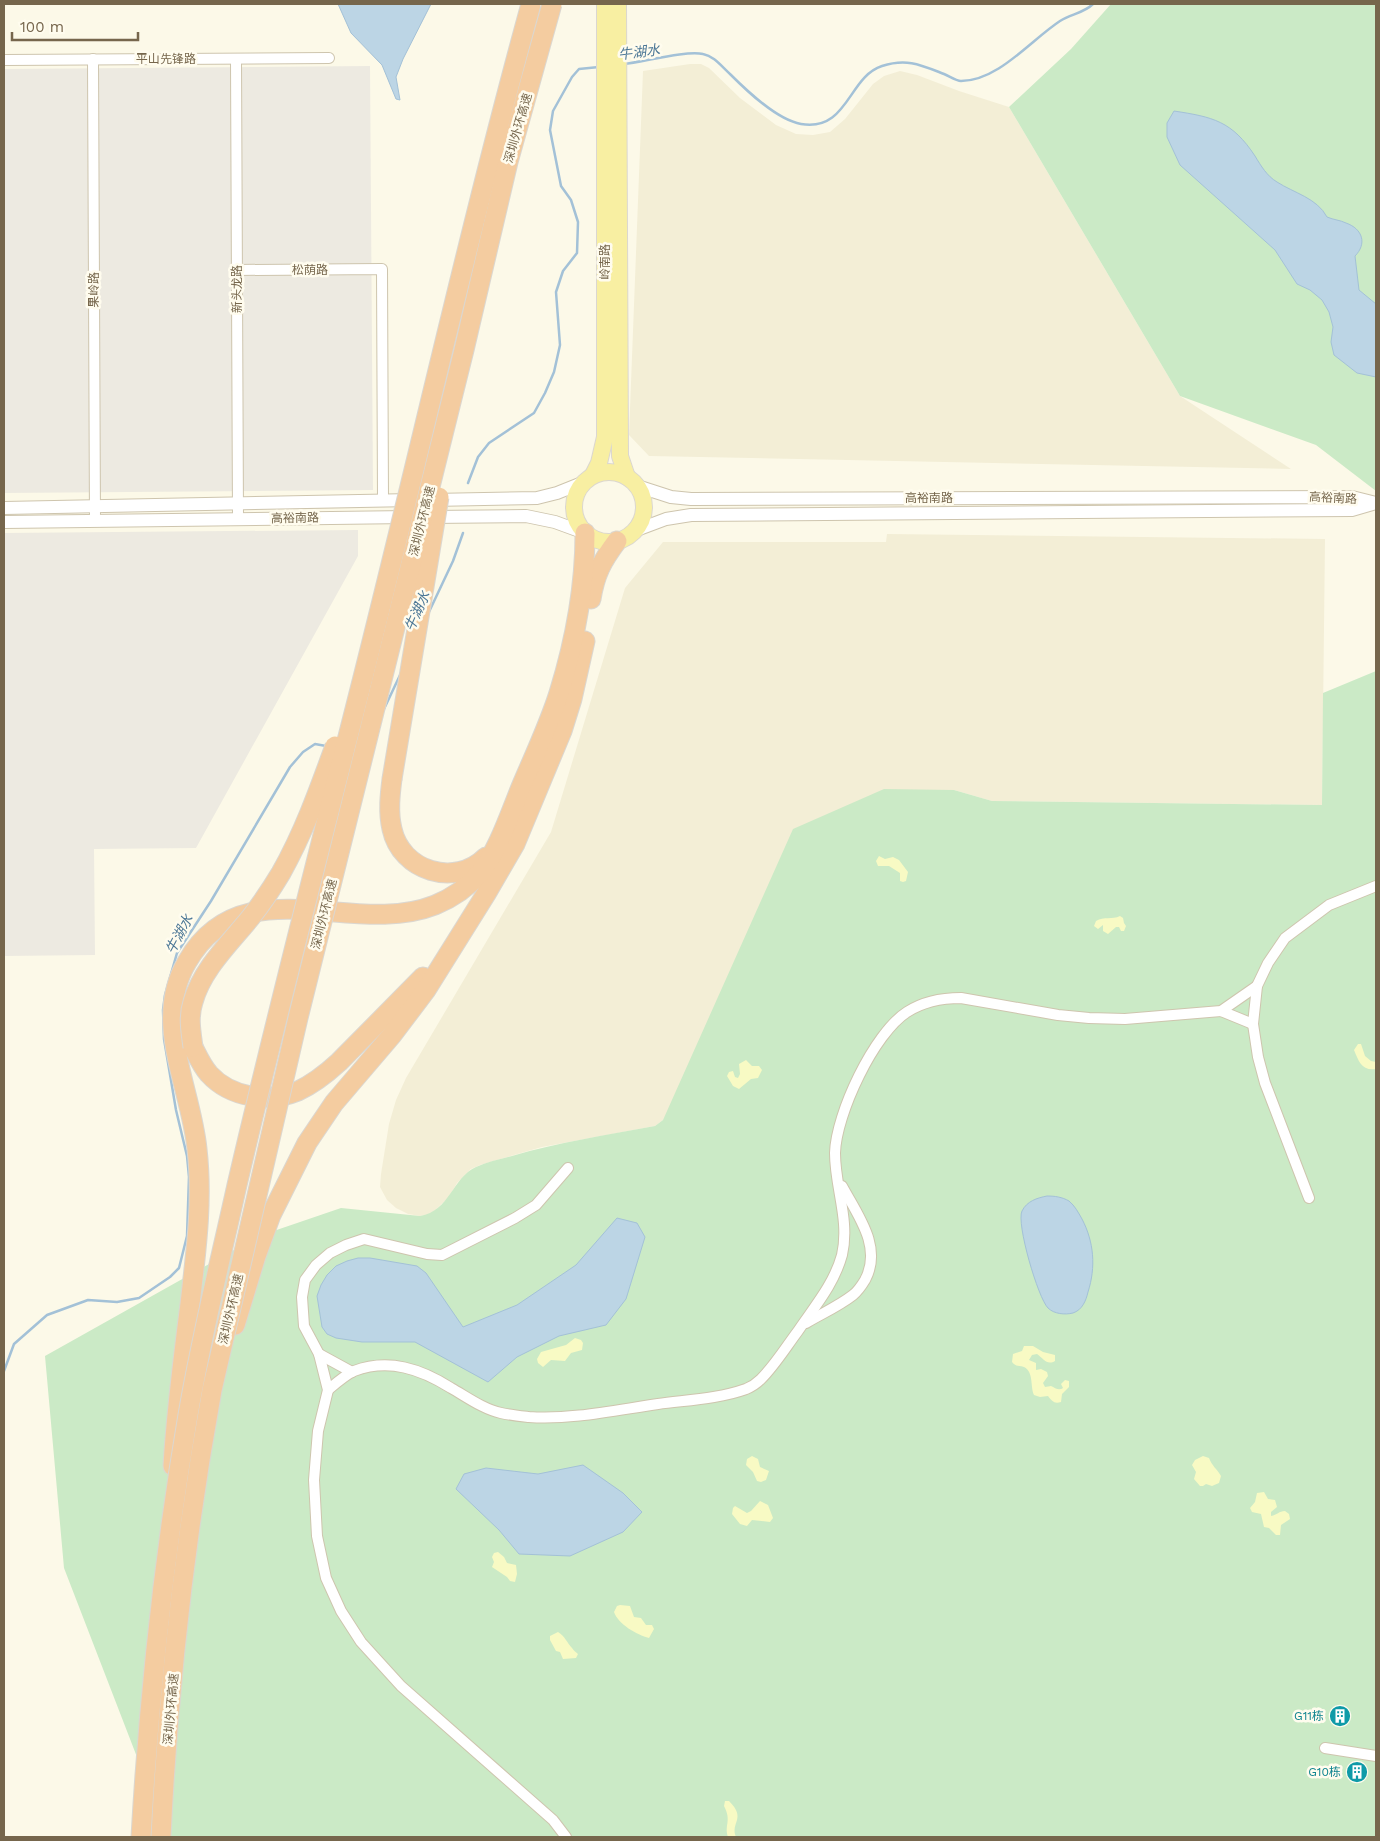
<svg xmlns="http://www.w3.org/2000/svg" width="1380" height="1841" font-family="'Work Sans','Noto Sans SC',sans-serif">
<style>
.residential{fill:#f3eed6}
.industrial{fill:#edeae1}
.green{fill:#cbeac6}
.sand{fill:#f8fac4}
.water{fill:#bcd5e5;stroke:#a3c1d7}
.lines{fill:none;stroke-linecap:round;stroke-linejoin:round}
.stream{stroke:#a3c1d7;stroke-width:2.5}
.minor-casing{stroke:#cec5ae;stroke-width:12}
.tertiary-casing{stroke:#cec5ae;stroke-width:14}
.primary-casing{stroke:#dbd7d0;stroke-width:18}
.motorway-casing{stroke:#dbd7d0;stroke-width:21}
.minor{stroke:#fff;stroke-width:10}
.tertiary{stroke:#fff;stroke-width:12}
.primary{stroke:#f8efa2;stroke-width:16}
.motorway{stroke:#f4cca0;stroke-width:19}
.motorway-bridge-casing{stroke:#dbd7d0;stroke-width:21;stroke-linecap:butt}
.motorway-bridge{stroke:#f4cca0;stroke-width:19}
.labels{text-anchor:middle;stroke-width:5;stroke-linejoin:round;paint-order:stroke}
.street-label{font-size:12px;fill:#76664c;stroke:#fffcee}
.culture-label{font-size:12px;fill:#0d838f;stroke:#fffcee;text-anchor:end}
.water-label{font-size:14px;font-style:italic;fill:#4c7796;stroke:#fffcee}
</style>
<rect width="100%" height="100%" fill="#fcf9e8"/>
<g class="residential">
<path d="M690 64H701L709 68 740 98 776 125 796 134 813 135 830 132 845 119 873 84 884 76 900 71 917 75 959 91 1009 107 1180 396 1291 469 649 456 629 435 643 71Z"/>
<path d="M887 534 1325 539 1322 805 992 801 954 790 668 1112 663 1120 655 1126 542 1147 480 1165 471 1169 457 1183 449 1197 431 1214 420 1216 408 1214 396 1208 387 1200 380 1187 381 1174 389 1124 396 1100 406 1078 551 832 625 588 663 542H886Z"/>
</g>
<g class="industrial">
<path d="M370 66 373 490 4 493V69Z"/>
<path d="M358 530V556L196 848 94 849 95 955 4 956V533Z"/>
</g>
<g class="green">
<path d="M1111 4H1376V491L1316 445 1180 396 1009 107 1071 49Z"/>
<path d="M1376 671V1837H134L159 1814 64 1568 45 1356 259 1236 341 1208 420 1216C450 1211 452 1178 476 1167 487 1162 500 1159 512 1156 559 1142 607 1135 655 1126L663 1120 793 829 884 789 954 790 992 801 1322 805 1323 693Z"/>
</g>
<g class="sand">
<path d="M879 856 885 859 893 857 899 860 908 872 906 881 903 882 900 881V873L889 866H878L876 861Z"/>
<path d="M1120 916 1123 918 1124 923 1126 926 1124 931H1121L1119 927H1116L1108 934 1103 931V925L1098 929 1094 926 1096 921C1104 916 1112 920 1120 916Z"/>
<path d="M1358 1044H1361L1365 1056 1371 1061 1376 1062V1069C1362 1071 1359 1062 1354 1050Z"/>
<path d="M746 1060 752 1066H759L762 1070 758 1078 751 1079 739 1089 733 1086 727 1076 729 1072 733 1071 735 1077 738 1078 740 1074 739 1064Z"/>
<path d="M575 1338 581 1340 583 1343 582 1350 571 1353 565 1361 551 1360 543 1367 538 1363 537 1359 541 1352 566 1345Z"/>
<path d="M1024 1346H1033L1043 1352 1055 1355V1361C1047 1366 1043 1358 1037 1354L1032 1355 1029 1360 1036 1363V1370L1041 1369 1047 1372 1048 1376 1043 1383 1045 1387 1051 1386C1055 1388 1059 1391 1063 1388L1061 1384 1065 1380 1069 1381V1387L1062 1394 1061 1402C1054 1404 1052 1401 1048 1396L1040 1397 1034 1395C1030 1386 1034 1372 1024 1367 1018 1365 1016 1367 1012 1362L1013 1354 1022 1351Z"/>
<path d="M752 1456 758 1459 760 1467 769 1471 766 1480 761 1482 757 1481 753 1472 746 1465 747 1459Z"/>
<path d="M1203 1456 1209 1458C1212 1466 1217 1469 1221 1476L1219 1483 1212 1486 1206 1484 1203 1486H1200L1194 1479 1196 1472 1192 1465 1195 1460Z"/>
<path d="M1264 1492 1268 1499 1275 1500 1277 1507 1271 1512V1516C1277 1515 1279 1511 1285 1511L1289 1514 1290 1519 1281 1525 1280 1535H1276L1269 1528 1264 1527 1261 1514 1252 1512 1250 1508 1255 1502 1257 1493Z"/>
<path d="M760 1501 768 1505 773 1518 770 1522 752 1520 747 1526 740 1524 732 1514 733 1508 735 1506 747 1513 751 1511Z"/>
<path d="M498 1552 504 1557 507 1563 516 1565 517 1574 515 1582 510 1581 507 1577 492 1567 494 1562 492 1557 494 1553Z"/>
<path d="M620 1605 630 1606 634 1617 641 1618 646 1625H652L654 1629 649 1638C637 1635 618 1624 614 1612L617 1606Z"/>
<path d="M558 1632C565 1636 567 1643 572 1648 574 1651 576 1652 578 1654L576 1658 563 1659 560 1652 556 1651 550 1640V1636Z"/>
<path d="M725 1801H729C747 1819 730 1822 736 1837H728C724 1825 732 1821 724 1806Z"/>
</g>
<g class="water">
<path d="M338 4H431L403 59 396 77 400 100 396 99 382 65 351 33Z"/>
<path d="M1174 111C1213 117 1232 121 1255 156 1261 166 1267 176 1277 182 1294 193 1317 198 1327 217 1334 220 1340 220 1346 223 1363 229 1367 244 1355 256L1359 290 1376 304V377L1357 373 1334 355 1331 342 1333 327 1329 312 1322 300 1310 290 1297 284 1275 250 1180 165 1167 137V123Z"/>
<path d="M1047 1196C1055 1196 1062 1197 1069 1201 1075 1206 1078 1212 1082 1219 1094 1242 1096 1267 1088 1292 1086 1301 1082 1310 1073 1313 1065 1315 1054 1314 1048 1308 1038 1298 1016 1223 1022 1211 1027 1201 1037 1198 1047 1196Z"/>
<path d="M617 1218 637 1223 645 1237 626 1299 606 1325 559 1336 517 1357 488 1382 415 1342H362L336 1338 327 1334 322 1327 317 1296 321 1285 327 1275 336 1266 347 1261 358 1258H370L417 1266 426 1273 463 1327 517 1305 576 1265Z"/>
<path d="M583 1465 623 1493 642 1512 623 1532 570 1556 519 1554 499 1530 456 1489 464 1474 486 1468 538 1474Z"/>
</g>
<g class="lines">
<g class="stream">
<path d="M624 64C643 62 687 50 703 54 714 56 722 67 730 74 747 91 777 120 801 124 848 132 848 77 882 66 907 58 921 65 944 74 949 76 956 81 961 81 998 81 1031 40 1060 21 1071 14 1084 13 1093 4"/>
<path d="M468 483 478 457 489 443 534 413 545 393 554 372 560 345 556 292 563 271 577 253 578 222 571 200 561 186 550 130 553 111 572 77 579 69 599 67"/>
<path d="M428 614 453 561 463 533"/>
<path d="M384 709 401 673"/>
<path d="M4 1371 14 1344 47 1315 88 1300 117 1302 139 1298 170 1277 179 1268 187 1236 189 1177 187 1156 176 1110 164 1039 163 1010 165 995 177 953 211 901 290 767 303 752 315 744 326 746"/>
</g>
<g class="minor-casing">
<g id="minor">
<path d="M93 59 95 521"/>
<path d="M236 59 238 519"/>
<path d="M4 60 329 58"/>
<path d="M237 270 382 269 383 501"/>
<path d="M1221 1011 1253 1024"/>
<path d="M1309 1198 1265 1083 1258 1057 1253 1024 1257 986 1268 963 1285 938 1329 905 1376 886"/>
<path d="M806 1323C821 1314 839 1306 853 1295 858 1291 862 1285 865 1280 883 1247 857 1214 842 1186"/>
<path d="M319 1354 352 1372"/>
<path d="M328 1390C335 1384 345 1375 354 1371 389 1358 421 1369 451 1388 467 1397 483 1409 501 1413 510 1415 520 1416 529 1417 571 1420 616 1410 658 1404 687 1400 718 1399 746 1389 751 1387 757 1383 761 1379 775 1365 786 1347 798 1331 815 1306 834 1284 842 1255 850 1220 835 1188 835 1153 836 1114 874 1033 907 1012 924 1001 942 998 961 998L1058 1015 1089 1018 1125 1019 1221 1011 1257 986"/>
<path d="M1325 1748 1376 1756"/>
<path d="M566 1837 553 1820 401 1686 361 1642 341 1611 326 1578 317 1536 314 1480 318 1431 328 1390 319 1354 304 1326 302 1297 305 1280 316 1265 330 1253 346 1245 364 1239 427 1254 442 1255 515 1218 536 1205 568 1168"/>
</g>
</g>
<g class="tertiary-casing">
<g id="tertiary">
<path d="M637 486 671 497 691 499 1352 497 1376 503"/>
<path d="M432 500 537 498 557 493 582 483"/>
<path d="M4 508 412 500"/>
<path d="M429 517 526 516 555 522 585 533"/>
<path d="M4 522 409 517"/>
<path d="M634 531 666 519 691 515 1352 510 1376 503"/>
</g>
</g>
<g class="primary-casing">
<g id="primary">
<path d="M618 4 620 456 627 477"/>
<circle cx="609" cy="507" r="35"/>
<path d="M593 475 599 463 605 437V4"/>
</g>
</g>
<g class="motorway-casing">
<g id="motorway">
<path d="M591 599C595 574 602 561 617 541"/>
<path d="M392 779C390 795 388 812 392 829 401 871 455 888 486 857"/>
<path d="M193 1047C198 1057 202 1066 209 1074 231 1098 269 1103 298 1091 313 1084 327 1073 339 1062L423 977"/>
<path d="M235 1325 256 1256 271 1215 307 1143 334 1103 392 1035 426 990 486 894 515 844 562 731 572 699 585 641"/>
<path d="M173 1466C176 1412 183 1358 190 1304 196 1252 203 1201 197 1149 191 1087 152 1021 187 962 242 865 352 938 435 905 452 898 467 888 479 874 497 853 510 814 521 787 534 756 549 725 559 693 575 641 585 587 585 533"/>
</g>
</g>
<use href="#minor" class="minor"/>
<use href="#tertiary" class="tertiary"/>
<use href="#primary" class="primary"/>
<use href="#motorway" class="motorway"/>
<g class="motorway-bridge-casing">
<g id="motorway-bridge">
<path d="M392 779 439 497"/>
<path d="M193 1047C191 1032 188 1017 193 1002 202 969 230 943 251 917 262 903 272 888 281 873 304 832 319 790 335 746"/>
<path d="M141 1837C149 1696 164 1555 188 1415 201 1338 220 1262 237 1185 274 1025 315 867 355 709 415 474 467 237 531 4"/>
<path d="M161 1837C168 1688 185 1538 212 1390L298 1018 464 350 508 162 552 4"/>
</g>
</g>
<use href="#motorway-bridge" class="motorway-bridge"/>
</g>
<defs>
<g id="building-disc" transform="scale(1.125)"><circle r="9.5" fill="#0f9aa8" stroke="#fffcee"/><path d="M-4-6H4V6H1V3H-1V6H-4ZM-2.5-4.3h1.7v1.8h-1.7ZM.8-4.3h1.7v1.8H.8ZM-2.5-1h1.7V.8h-1.7ZM.8-1h1.7V.8H.8Z" fill="#fff"/></g>
</defs>
<g fill-rule="evenodd">
<use href="#building-disc" x="1340" y="1716"/>
<use href="#building-disc" x="1357" y="1772"/>
</g>
<g class="labels">
<g class="street-label">
<text x="166" y="63">平山先锋路</text>
<text transform="translate(518 128) rotate(-74)" y="4">深圳外环高速</text>
<text transform="translate(605 262) rotate(-90)" y="4">岭南路</text>
<text x="310" y="274">松荫路</text>
<text transform="translate(237 289) rotate(-90)" y="4">新头龙路</text>
<text transform="translate(94 290) rotate(-90)" y="4">果岭路</text>
<text x="929" y="502">高裕南路</text>
<text transform="translate(1333 498) rotate(3)" y="4">高裕南路</text>
<text transform="translate(295 518) rotate(-1)" y="4">高裕南路</text>
<text transform="translate(422 521) rotate(-76)" y="4">深圳外环高速</text>
<text transform="translate(324 914) rotate(-76)" y="4">深圳外环高速</text>
<text transform="translate(231 1309) rotate(-77)" y="4">深圳外环高速</text>
<text transform="translate(171 1709) rotate(-85)" y="4">深圳外环高速</text>
</g>
<g class="culture-label">
<text x="1324" y="1720">G11栋</text>
<text x="1341" y="1776">G10栋</text>
</g>
<g class="water-label">
<text transform="translate(639 52) rotate(-7)" y="5">牛湖水</text>
<text transform="translate(417 611) rotate(-66)" y="5">牛湖水</text>
<text transform="translate(179 934) rotate(-62)" y="5">牛湖水</text>
</g>
</g>
<rect width="1380" height="1841" fill="none" stroke="#76664c" stroke-width="10"/>
<path d="M12 32v8h126v-8" fill="none" stroke="#76664c" stroke-width="2.5"/>
<text x="20" y="32" font-size="15" fill="#76664c" stroke="#fffcee" stroke-width="4" paint-order="stroke">100 m</text>
</svg>
